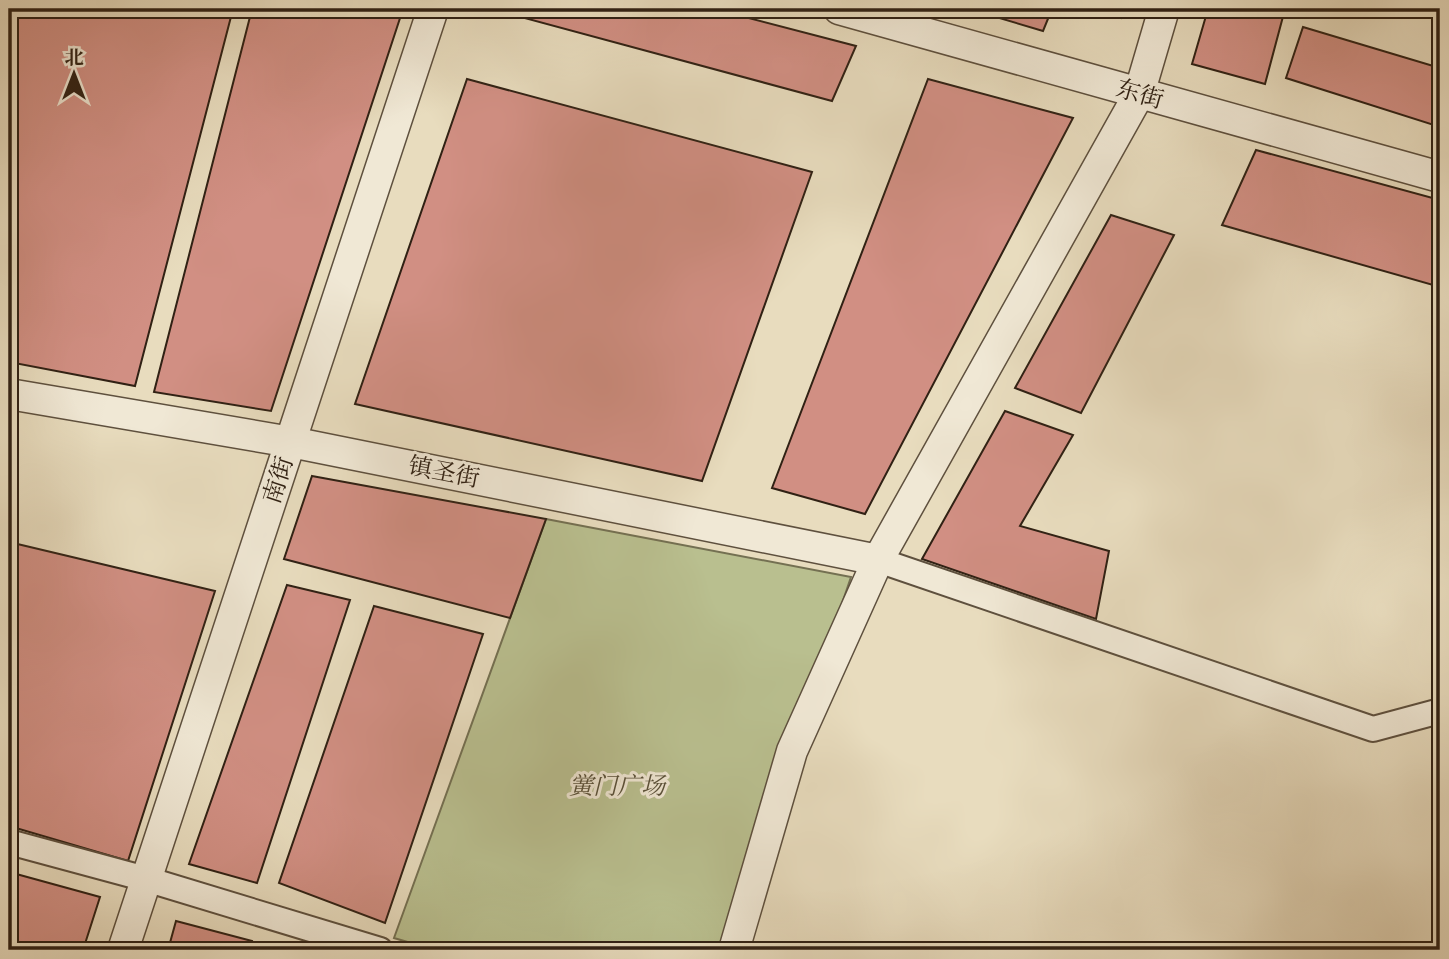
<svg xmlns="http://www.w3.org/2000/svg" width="1449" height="959" font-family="'Libre Bodoni','Noto Serif SC',serif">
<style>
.green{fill:#b9bf8f;stroke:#747052;stroke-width:2}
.building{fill:#d18f83;stroke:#302114;stroke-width:2}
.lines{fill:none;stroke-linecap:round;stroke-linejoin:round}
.minor-casing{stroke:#5e503e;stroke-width:28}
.tertiary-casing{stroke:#5e503e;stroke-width:33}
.minor{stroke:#f0e8d5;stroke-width:24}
.tertiary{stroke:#f0e8d5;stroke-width:30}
.labels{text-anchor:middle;stroke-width:6;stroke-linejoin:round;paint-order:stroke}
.street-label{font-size:24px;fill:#302114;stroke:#f0e8d5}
.park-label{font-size:24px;font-style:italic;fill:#595039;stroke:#f0e8d5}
</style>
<rect width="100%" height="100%" fill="#e8dcbe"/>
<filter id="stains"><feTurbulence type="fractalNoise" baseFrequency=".00286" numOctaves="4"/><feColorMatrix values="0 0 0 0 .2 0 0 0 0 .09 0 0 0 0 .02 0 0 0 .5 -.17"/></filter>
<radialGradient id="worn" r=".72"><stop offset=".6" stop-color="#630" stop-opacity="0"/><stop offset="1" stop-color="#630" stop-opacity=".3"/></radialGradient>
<path class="green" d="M546 519 851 577 792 751 734 950H435L394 938Z"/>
<g class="building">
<path d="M9 9H233L135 386 9 362Z"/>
<path d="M252 9H403L271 411 154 392Z"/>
<path d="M491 9H714L856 46 832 101Z"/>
<path d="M969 9H1052L1043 31Z"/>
<path d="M1101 9H1124L1121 18Z"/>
<path d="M1208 9H1285L1265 84 1192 64Z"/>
<path d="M1303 27 1440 68V127L1286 78Z"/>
<path d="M467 79 812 172 702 481 355 404Z"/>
<path d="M928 79 1073 118 865 514 772 488Z"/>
<path d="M1256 150 1440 200V287L1222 225Z"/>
<path d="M1111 215 1174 235 1081 413 1015 388Z"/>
<path d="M1005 411 1073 435 1020 526 1109 551 1096 619 922 559Z"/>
<path d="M312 476 546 519 510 618 284 559Z"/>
<path d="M9 542 215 591 128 861 9 826Z"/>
<path d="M287 585 350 600 257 883 189 864Z"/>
<path d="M374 606 483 634 385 923 279 883Z"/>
<path d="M9 872 100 897 83 950H9Z"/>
<path d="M176 921 252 941 250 950H168Z"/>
</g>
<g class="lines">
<g class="minor-casing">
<g id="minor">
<path d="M878 560 1373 729 1440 711"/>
<path d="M9 842 146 879 380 950"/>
</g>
</g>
<g class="tertiary-casing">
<g id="tertiary">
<path d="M839 9 1440 177"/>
<path d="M9 394 291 442 878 560"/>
<path d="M123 950 433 9"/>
<path d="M734 950 792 751 878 560 1139 94 1164 9"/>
</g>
</g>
<use href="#minor" class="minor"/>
<use href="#tertiary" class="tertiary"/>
</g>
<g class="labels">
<g class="street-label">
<text transform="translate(1140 94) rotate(16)" y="8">东街</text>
<text transform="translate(444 472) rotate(11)" y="8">镇圣街</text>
<text transform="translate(278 480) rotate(-72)" y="8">南街</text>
</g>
<g class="park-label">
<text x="617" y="794">黉门广场</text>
</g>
</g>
<rect width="1449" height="959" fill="none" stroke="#e8dcbe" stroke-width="35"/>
<rect x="10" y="10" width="1428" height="938" fill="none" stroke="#302114" stroke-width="3.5"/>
<rect x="18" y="18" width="1414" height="924" fill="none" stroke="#302114" stroke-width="2"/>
<g transform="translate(74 74)" stroke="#f0e8d5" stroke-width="5" paint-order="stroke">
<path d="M0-5L12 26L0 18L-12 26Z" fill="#302114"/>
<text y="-10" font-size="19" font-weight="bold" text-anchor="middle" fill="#302114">北</text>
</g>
<rect width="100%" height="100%" filter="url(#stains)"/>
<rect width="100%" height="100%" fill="url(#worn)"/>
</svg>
